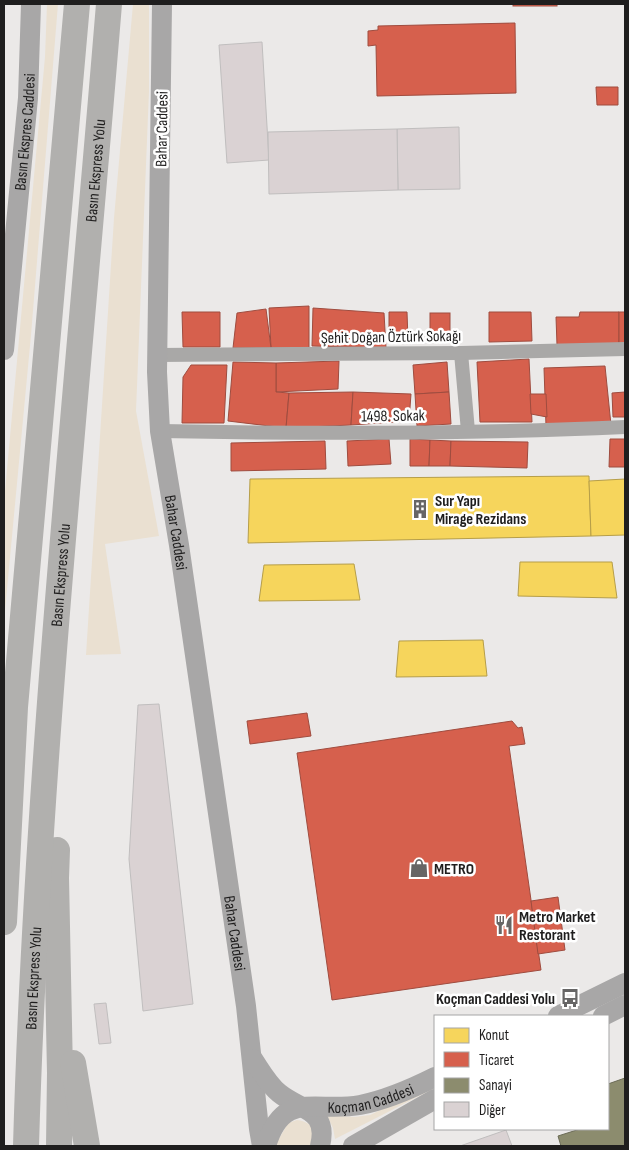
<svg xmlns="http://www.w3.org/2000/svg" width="629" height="1150" font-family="'Sofia Sans Condensed',sans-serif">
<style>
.green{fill:#eae0d1}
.homes{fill:#f6d55c;stroke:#b69e49}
.shops{fill:#d6604d;stroke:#9f4c3f}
.industry{fill:#8c8c6e;stroke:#6b6b56}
.building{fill:#dad2d3;stroke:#c0bebe}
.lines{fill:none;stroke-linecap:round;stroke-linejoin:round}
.street{stroke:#a9a8a7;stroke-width:14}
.secondary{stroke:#a8a7a7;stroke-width:20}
.highway{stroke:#b1b0ae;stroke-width:26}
.labels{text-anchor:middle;stroke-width:5;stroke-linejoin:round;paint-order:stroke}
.street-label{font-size:16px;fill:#1f1e1e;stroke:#fff}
.poi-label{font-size:16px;font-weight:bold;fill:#1f1e1e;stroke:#fff;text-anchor:start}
</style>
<rect width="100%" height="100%" fill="#ebe9e8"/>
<g class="green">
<path d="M47 4H58L31 335 4 621V502L45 57Z"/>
<path d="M133 4H149V91L136 411 159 536 105 544 121 654 86 655 114 218Z"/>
<path d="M435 1084V1088L335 1139 333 1128 327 1115 355 1117 370 1115Z"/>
<path d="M297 1120C315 1123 315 1131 311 1146H275L288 1123Z"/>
</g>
<g class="homes">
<path d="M589 476 591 536 248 543 250 479Z"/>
<path d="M625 479V535L591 536 589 481Z"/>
<path d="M520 562H612L617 598 518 596Z"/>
<path d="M354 564 360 600 259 601 264 565Z"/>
<path d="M483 640 487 676 396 677 399 641Z"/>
</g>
<g class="shops">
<rect x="513" y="4" width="44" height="2"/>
<path d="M515 23 516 93 377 96 376 45 368 46V31L378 30V26Z"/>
<path d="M596 87H618V105H597Z"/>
<path d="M309 306V349L271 348 269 308Z"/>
<path d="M313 308 384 313 386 348 312 346Z"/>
<path d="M266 309 271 348H233L237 313Z"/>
<path d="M182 312H220V347H183Z"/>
<path d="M389 312H407L408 340H389Z"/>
<path d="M489 312H531L532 341 489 342Z"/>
<path d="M580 312H619V345H557L556 317H579Z"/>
<rect x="619" y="312" width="6" height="33"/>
<rect x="430" y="313" width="20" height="28"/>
<path d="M529 359 532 422H480L477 362Z"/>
<path d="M339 361 338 389 276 392V363Z"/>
<path d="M233 362 276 363V392L289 393 286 428 228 421Z"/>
<path d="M447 362 449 392 415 394 413 365Z"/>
<path d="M191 365H227L224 423H182L183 377Z"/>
<path d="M605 366 611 425 546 426 544 368Z"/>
<path d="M353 392 351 425 286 428 289 393Z"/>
<path d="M353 392 411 394 409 421 351 425Z"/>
<path d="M449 392 451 424 417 426 415 394Z"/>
<path d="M625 392V417H613L612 393Z"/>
<path d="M530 394H546L547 417 531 414Z"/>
<path d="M389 439 391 464 348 466 347 441Z"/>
<path d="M410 439 430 440 429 466H410Z"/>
<path d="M610 439H625V467H609Z"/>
<path d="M430 440 451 441 450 466H429Z"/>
<path d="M325 441 326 469 231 471V443Z"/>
<path d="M451 441 528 442 527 468 450 466Z"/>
<path d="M307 713 311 736 250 744 247 721Z"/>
<path d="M512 721 518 728 522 727 525 744 509 746 541 970 332 1000 297 753Z"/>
<path d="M558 897 565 950 538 954 531 901Z"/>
</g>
<path class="industry" d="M625 1078V1146H561L558 1136 580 1129H608V1084Z"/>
<g class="building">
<path d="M262 42 269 160 227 163 219 45Z"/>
<path d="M459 127 460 189 398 190 397 129Z"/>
<path d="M397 129 398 190 269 194 268 132Z"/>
<path d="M159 704 193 1004 143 1011 129 859 138 705Z"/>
<path d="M106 1003 111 1043 99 1044 94 1004Z"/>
<path d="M506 1130 512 1146H460Z"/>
</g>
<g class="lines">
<g class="street">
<path d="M461 353 468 431"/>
<path d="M157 355 461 353 625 349"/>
<path d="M160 431C315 434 471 434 625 427"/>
</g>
<g class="secondary">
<path id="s1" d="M162 4 157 372 160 431 179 545 246 1006 259 1129 262 1146"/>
<path id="s2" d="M4 350 28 98 31 4"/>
<path d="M558 1016 625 983"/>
<path d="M603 1016 625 1005"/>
<path d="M253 1059C261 1071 268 1084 279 1093 301 1111 329 1109 320 1146"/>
<path id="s3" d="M266 1146C283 1089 316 1113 360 1105 386 1100 411 1089 435 1077"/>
<path d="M353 1146 435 1099"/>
</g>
<g class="highway">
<path d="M57 850 56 878 60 1073 59 1146"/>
<path d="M4 922 15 707 77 4"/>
<path d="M73 1063 87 1146"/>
<path id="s4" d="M26 1146C37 764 78 384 109 4"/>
</g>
</g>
<defs>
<g id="building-bare" transform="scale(1.5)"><path d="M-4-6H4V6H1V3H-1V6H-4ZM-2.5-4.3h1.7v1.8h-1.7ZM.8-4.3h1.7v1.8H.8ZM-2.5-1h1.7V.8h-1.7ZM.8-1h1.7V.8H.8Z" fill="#666565" stroke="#fff" stroke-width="2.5" paint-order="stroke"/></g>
<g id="shop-bare" transform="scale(1.5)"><path d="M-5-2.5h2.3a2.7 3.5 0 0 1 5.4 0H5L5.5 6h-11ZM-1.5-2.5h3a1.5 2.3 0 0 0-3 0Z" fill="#666565" stroke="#fff" stroke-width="2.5" paint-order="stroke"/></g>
<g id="restaurant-bare" transform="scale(1.5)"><path d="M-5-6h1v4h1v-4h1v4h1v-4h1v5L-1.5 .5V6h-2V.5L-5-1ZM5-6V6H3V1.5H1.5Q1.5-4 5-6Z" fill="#666565" stroke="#fff" stroke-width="2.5" paint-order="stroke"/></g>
<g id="bus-bare" transform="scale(1.5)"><path d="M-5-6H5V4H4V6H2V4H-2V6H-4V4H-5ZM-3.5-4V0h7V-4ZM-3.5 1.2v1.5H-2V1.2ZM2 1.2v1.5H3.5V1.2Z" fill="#666565" stroke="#fff" stroke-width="2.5" paint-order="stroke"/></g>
</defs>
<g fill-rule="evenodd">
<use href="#building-bare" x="420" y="509"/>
<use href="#shop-bare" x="419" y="868"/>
<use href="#restaurant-bare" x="504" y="925"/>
<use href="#bus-bare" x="570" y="998"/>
</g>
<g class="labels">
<g class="street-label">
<text transform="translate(161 129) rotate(-89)" y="6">Bahar Caddesi</text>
<text dy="6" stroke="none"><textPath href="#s2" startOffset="219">Basın Ekspres Caddesi</textPath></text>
<text dy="6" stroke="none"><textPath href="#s4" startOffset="978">Basın Ekspress Yolu</textPath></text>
<text transform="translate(391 336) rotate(-1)" y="6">Şehit Doğan Öztürk Sokağı</text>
<text transform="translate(393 415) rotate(-1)" y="6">1498. Sokak</text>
<text dy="6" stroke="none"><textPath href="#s1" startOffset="530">Bahar Caddesi</textPath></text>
<text dy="6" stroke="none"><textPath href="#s4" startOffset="572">Basın Ekspress Yolu</textPath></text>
<text dy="6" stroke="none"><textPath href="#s1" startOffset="935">Bahar Caddesi</textPath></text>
<text dy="6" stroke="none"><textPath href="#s4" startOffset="168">Basın Ekspress Yolu</textPath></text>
<text dy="6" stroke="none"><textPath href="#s3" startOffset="126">Koçman Caddesi</textPath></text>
</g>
<g class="poi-label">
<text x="435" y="506">Sur Yapı<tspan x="435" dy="18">Mirage Rezidans</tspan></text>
<text x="434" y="874">METRO</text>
<text x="519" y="922">Metro Market<tspan x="519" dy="18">Restorant</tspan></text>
<text x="555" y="1004" text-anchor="end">Koçman Caddesi Yolu</text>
</g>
</g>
<rect width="629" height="1150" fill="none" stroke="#1f1e1e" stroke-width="10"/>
<rect x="434" y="1015" width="175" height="115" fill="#ffffff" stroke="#a5a5a5"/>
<rect x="444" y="1028" width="25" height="15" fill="#f6d55c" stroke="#a5a5a5"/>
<text x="479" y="1040" font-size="15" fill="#1f1e1e">Konut</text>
<rect x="444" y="1052" width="25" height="15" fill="#d6604d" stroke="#a5a5a5"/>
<text x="479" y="1065" font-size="15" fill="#1f1e1e">Ticaret</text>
<rect x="444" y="1078" width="25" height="15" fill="#8c8c6e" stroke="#a5a5a5"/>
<text x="479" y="1090" font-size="15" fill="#1f1e1e">Sanayi</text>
<rect x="444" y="1102" width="25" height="15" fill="#dad2d3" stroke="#a5a5a5"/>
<text x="479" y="1115" font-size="15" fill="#1f1e1e">Diğer</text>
</svg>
